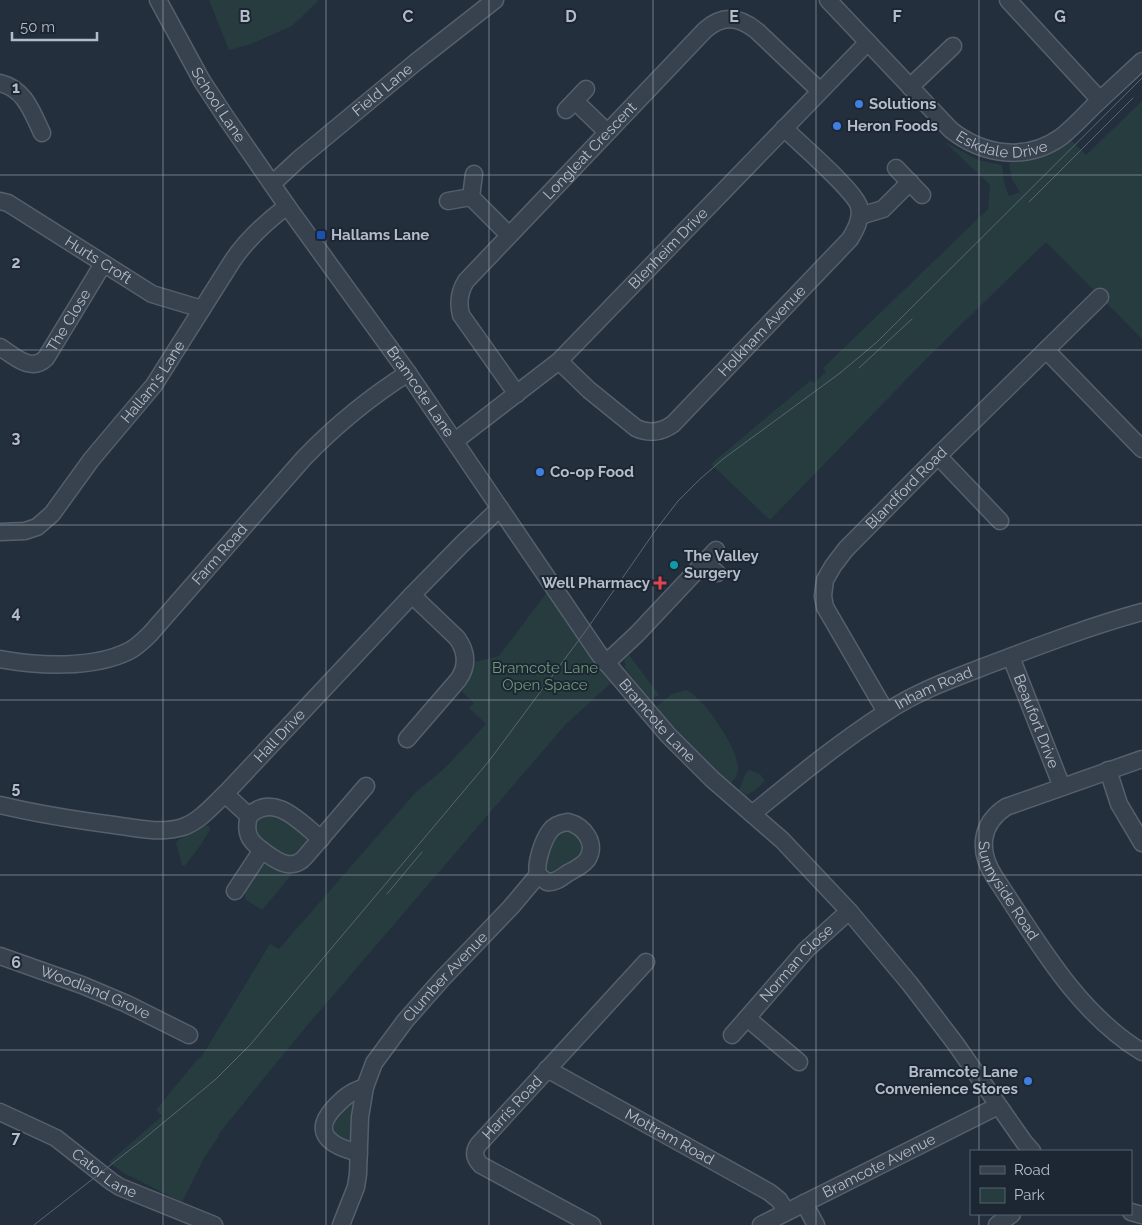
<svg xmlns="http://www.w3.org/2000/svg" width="1142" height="1225" font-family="Raleway,sans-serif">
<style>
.green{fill:#263c3f}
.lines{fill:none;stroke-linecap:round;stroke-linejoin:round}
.minor-casing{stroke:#565f6c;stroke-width:19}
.minor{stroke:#38414e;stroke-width:16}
.tram{stroke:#5a6575;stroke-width:1}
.grid{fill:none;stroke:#b4bcc9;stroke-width:1;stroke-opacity:0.55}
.shop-dot{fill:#3f7fe0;stroke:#1d2633;stroke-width:2}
.transit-dot{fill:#1a4fb4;stroke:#1d2633;stroke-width:2}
.culture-dot{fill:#0f9aa8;stroke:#1d2633;stroke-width:2}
.health-dot{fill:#e0444e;stroke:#1d2633;stroke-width:2}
.labels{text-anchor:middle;stroke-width:4;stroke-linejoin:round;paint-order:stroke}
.street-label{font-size:15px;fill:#b4bcc9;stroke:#1d2633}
.poi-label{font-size:15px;font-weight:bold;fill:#b4bcc9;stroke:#1d2633;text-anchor:start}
.park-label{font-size:15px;fill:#6b9a76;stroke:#1d2633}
.grid-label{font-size:16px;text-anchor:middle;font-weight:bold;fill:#b4bcc9;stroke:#1d2633;stroke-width:4;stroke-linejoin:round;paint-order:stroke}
</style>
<rect width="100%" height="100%" fill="#242f3e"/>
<g class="green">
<path d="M209 0H319L292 26 248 45 229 50Z"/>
<path d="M1142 101V339L1046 242 931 354 770 520 711 464 811 380 814 383 826 372 823 368 988 209 990 185 945 142 978 160 1002 165 1004 183 1009 196 1020 192 1012 180 1009 163C1036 162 1050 155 1070 139L1086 155Z"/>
<path d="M548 591 611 683 566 724 299 1035 218 1135 219 1136 204 1158 182 1202 122 1172 109 1162 162 1116 156 1110 196 1061 202 1056 270 944 279 949 415 793 446 767 486 724 469 708 474 703 462 692 470 678 474 662 499 656Z"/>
<path d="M629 655 659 695 652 698H647L624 666 626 665 624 660Z"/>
<path d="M686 690C704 698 737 747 738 767 738 775 735 779 730 784L670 725 657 709 656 707 672 694Z"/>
<path d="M749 770 760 774 765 781 754 791 746 795 739 790 746 773Z"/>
<path d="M271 810 306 835 307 848 289 859 255 839 254 820Z"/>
<path d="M206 825 210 827V830L200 846 186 864 184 866 182 865 176 843C180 836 198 831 206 825Z"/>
<path d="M571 829 585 844 582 856 552 875 543 871 553 838 557 832Z"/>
<path d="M268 863 285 872 293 873 262 910 245 899V891L260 866Z"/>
<path d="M348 1102 355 1108 351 1139 345 1142 336 1137 330 1125Z"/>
</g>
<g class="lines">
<g class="minor-casing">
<g id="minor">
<path id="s1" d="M158 0 202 81 225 116 287 206 408 373 599 654 668 735 712 779 782 840 849 911 910 984 955 1043 1024 1142 1032 1151"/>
<path id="s2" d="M828 0 951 130C983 155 1026 162 1061 137 1075 126 1087 112 1100 100 1114 87 1128 74 1142 61"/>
<path d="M1008 0 1100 100"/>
<path d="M0 83C25 89 32 112 42 133"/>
<path d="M910 87 953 46"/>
<path d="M575 101 607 132"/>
<path d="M566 110 586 89"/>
<path d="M896 168 922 195"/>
<path id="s3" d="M272 184 299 159 416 62 495 0"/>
<path d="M471 197 509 235"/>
<path id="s4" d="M0 201 8 203 152 294 202 309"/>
<path d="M448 201 471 197 474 174"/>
<path d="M860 216 883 209 910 182"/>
<path id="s5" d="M0 347C14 356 31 373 46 358L103 264"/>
<path d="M1046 350 1142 449"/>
<path id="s6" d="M559 361 589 390 636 428C649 434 662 432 673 424L850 239C856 229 862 218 859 206 853 189 800 144 784 128"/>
<path id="s7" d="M517 394 461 315C458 303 459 292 466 281L705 30C723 14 740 17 757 31L820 91"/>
<path id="s8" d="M455 441 559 361 868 42"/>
<path d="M938 456 1000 521"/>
<path id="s9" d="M0 532 25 531 37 527 52 514 91 460 154 385 233 260C248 238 266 222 287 206"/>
<path d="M704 562 717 573"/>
<path id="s10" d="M1011 657 1062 787"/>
<path id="s11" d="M0 659C38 666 93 669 129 651 137 647 144 640 150 634L304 458C336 425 370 397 408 373"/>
<path d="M606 663 637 634 716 550"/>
<path id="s12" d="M886 712 825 607 823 596 825 580 833 566 846 549 938 456 1100 297"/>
<path d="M407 739 458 680C468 666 467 652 457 638L412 595"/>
<path id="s13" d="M1142 759 1006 807C980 824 978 851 994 876 1036 939 1076 1012 1142 1052"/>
<path d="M1108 770 1119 804 1142 843"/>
<path d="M225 794 249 816C274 791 301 823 321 839"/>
<path id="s14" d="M0 805C38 814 76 820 114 825 136 828 161 834 183 827 200 821 212 806 225 794L412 595 463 543 500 508"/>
<path id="s15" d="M752 814C795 779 838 743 885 713 917 691 955 678 991 664 1041 645 1091 626 1142 612"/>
<path d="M249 816C247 823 246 829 249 836 252 845 278 863 287 864 295 865 300 863 305 857L366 786"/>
<path d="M568 822C584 826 598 844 587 860 582 866 574 870 568 873 561 878 555 883 547 882L538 875C535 864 543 840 550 831 554 825 561 823 568 822Z"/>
<path d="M235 891 262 850"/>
<path id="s16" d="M0 956 82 985 127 1004 189 1035"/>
<path d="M732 1035 747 1018"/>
<path id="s17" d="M799 1062 747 1018 806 950 849 911"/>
<path id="s18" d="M547 1069 769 1192 779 1200 786 1211"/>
<path id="s19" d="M0 1112 56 1138 112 1182 120 1187 214 1225"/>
<path d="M359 1153C334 1147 310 1135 333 1109 343 1098 350 1092 365 1087"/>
<path d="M804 1203 816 1225"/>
<path d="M1131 1212 1142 1215"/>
<path id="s20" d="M341 1225 356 1187 358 1174 360 1117 365 1087 374 1063 405 1021 442 979 511 907 538 875"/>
<path id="s21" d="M592 1225 481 1165C475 1159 473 1153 478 1145L646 962"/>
<path id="s22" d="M761 1225 998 1106"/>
<path d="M997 1225 1012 1214"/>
</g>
</g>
<use href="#minor" class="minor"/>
<g class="tram">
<path d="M1029 202 1133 98"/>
<path d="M859 368 912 319"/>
<path d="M387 894 422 852"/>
<path d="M34 1225 145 1138 216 1079 250 1045 489 761 587 629 655 531 678 501 699 480 723 459 840 373 877 342 1142 78"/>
</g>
</g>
<path class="grid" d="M163 0V1225M326 0V1225M489 0V1225M653 0V1225M816 0V1225M979 0V1151M0 175H1142M0 350H1142M0 525H1142M0 700H1142M0 875H1142M0 1050H1142M979 1214V1225"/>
<g class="shop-dot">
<circle cx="859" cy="104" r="5"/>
<circle cx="837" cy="126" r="5"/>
<circle cx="540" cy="472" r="5"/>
<circle cx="1028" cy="1081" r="5"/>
</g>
<rect class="transit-dot" x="316" y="230" width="10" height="10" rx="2.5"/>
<circle class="culture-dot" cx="674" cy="565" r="5"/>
<path class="health-dot" d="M657.5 575.5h5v5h5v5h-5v5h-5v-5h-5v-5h5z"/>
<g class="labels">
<g class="street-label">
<text dy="5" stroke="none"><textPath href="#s3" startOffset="145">Field Lane</textPath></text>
<text dy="5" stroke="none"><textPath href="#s1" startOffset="121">School Lane</textPath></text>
<text dy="5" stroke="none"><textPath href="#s2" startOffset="234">Eskdale Drive</textPath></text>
<text dy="5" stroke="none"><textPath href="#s7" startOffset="312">Longleat Crescent</textPath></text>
<text dy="5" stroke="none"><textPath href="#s8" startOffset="288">Blenheim Drive</textPath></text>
<text dy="5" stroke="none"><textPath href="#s4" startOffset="115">Hurts Croft</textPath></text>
<text dy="5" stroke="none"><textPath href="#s5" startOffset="96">The Close</textPath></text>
<text dy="5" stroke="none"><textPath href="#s6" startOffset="270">Holkham Avenue</textPath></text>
<text dy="5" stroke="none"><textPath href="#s9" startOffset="224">Hallam's Lane</textPath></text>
<text dy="5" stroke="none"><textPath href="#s1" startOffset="472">Bramcote Lane</textPath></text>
<text dy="5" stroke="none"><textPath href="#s12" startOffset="272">Blandford Road</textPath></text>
<text dy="5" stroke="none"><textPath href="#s11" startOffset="264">Farm Road</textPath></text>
<text dy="5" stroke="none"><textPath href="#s15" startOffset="222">Inham Road</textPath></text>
<text dy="5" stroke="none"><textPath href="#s1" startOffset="878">Bramcote Lane</textPath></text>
<text dy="5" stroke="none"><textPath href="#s10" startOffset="69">Beaufort Drive</textPath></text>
<text dy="5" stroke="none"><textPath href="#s14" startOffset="319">Hall Drive</textPath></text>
<text dy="5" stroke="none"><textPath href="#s13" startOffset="242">Sunnyside Road</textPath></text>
<text dy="5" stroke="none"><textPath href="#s17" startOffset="142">Norman Close</textPath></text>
<text dy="5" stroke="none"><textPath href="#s20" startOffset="279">Clumber Avenue</textPath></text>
<text dy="5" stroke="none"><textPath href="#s16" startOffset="102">Woodland Grove</textPath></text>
<text dy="5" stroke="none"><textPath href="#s21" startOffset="199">Harris Road</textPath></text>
<text dy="5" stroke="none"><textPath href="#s18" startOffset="140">Mottram Road</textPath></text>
<text dy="5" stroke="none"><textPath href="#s22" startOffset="132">Bramcote Avenue</textPath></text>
<text dy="5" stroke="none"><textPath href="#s19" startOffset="122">Cator Lane</textPath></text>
</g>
<g class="poi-label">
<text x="869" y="109">Solutions</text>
<text x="847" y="131">Heron Foods</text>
<text x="331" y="240">Hallams Lane</text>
<text x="550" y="477">Co-op Food</text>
<text x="684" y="561">The Valley<tspan x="684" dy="17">Surgery</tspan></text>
<text x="650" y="588" text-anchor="end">Well Pharmacy</text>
<text x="1018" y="1077" text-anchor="end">Bramcote Lane<tspan x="1018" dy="17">Convenience Stores</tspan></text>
</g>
<g class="park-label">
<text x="545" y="673">Bramcote Lane<tspan x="545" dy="17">Open Space</tspan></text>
</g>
</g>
<g class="grid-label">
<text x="245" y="22">B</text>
<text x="408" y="22">C</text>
<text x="571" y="22">D</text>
<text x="734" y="22">E</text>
<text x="897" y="22">F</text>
<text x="1060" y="22">G</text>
<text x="16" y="93">1</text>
<text x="16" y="268">2</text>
<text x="16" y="443">3</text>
<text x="16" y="618">4</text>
<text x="16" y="793">5</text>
<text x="16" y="968">6</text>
<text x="16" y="1143">7</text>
</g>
<rect x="970" y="1150" width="162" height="65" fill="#1d2633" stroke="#59626f"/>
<rect x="980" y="1166" width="25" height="8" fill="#38414e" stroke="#59626f"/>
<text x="1014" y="1175" font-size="15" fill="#b4bcc9">Road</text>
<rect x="980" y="1188" width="25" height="15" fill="#263c3f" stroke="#59626f"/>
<text x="1014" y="1200" font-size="15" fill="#b4bcc9">Park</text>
<path d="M12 32v8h85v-8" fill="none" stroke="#b4bcc9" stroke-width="2.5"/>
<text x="20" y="32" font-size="15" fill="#b4bcc9" stroke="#1d2633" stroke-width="4" paint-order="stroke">50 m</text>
</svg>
